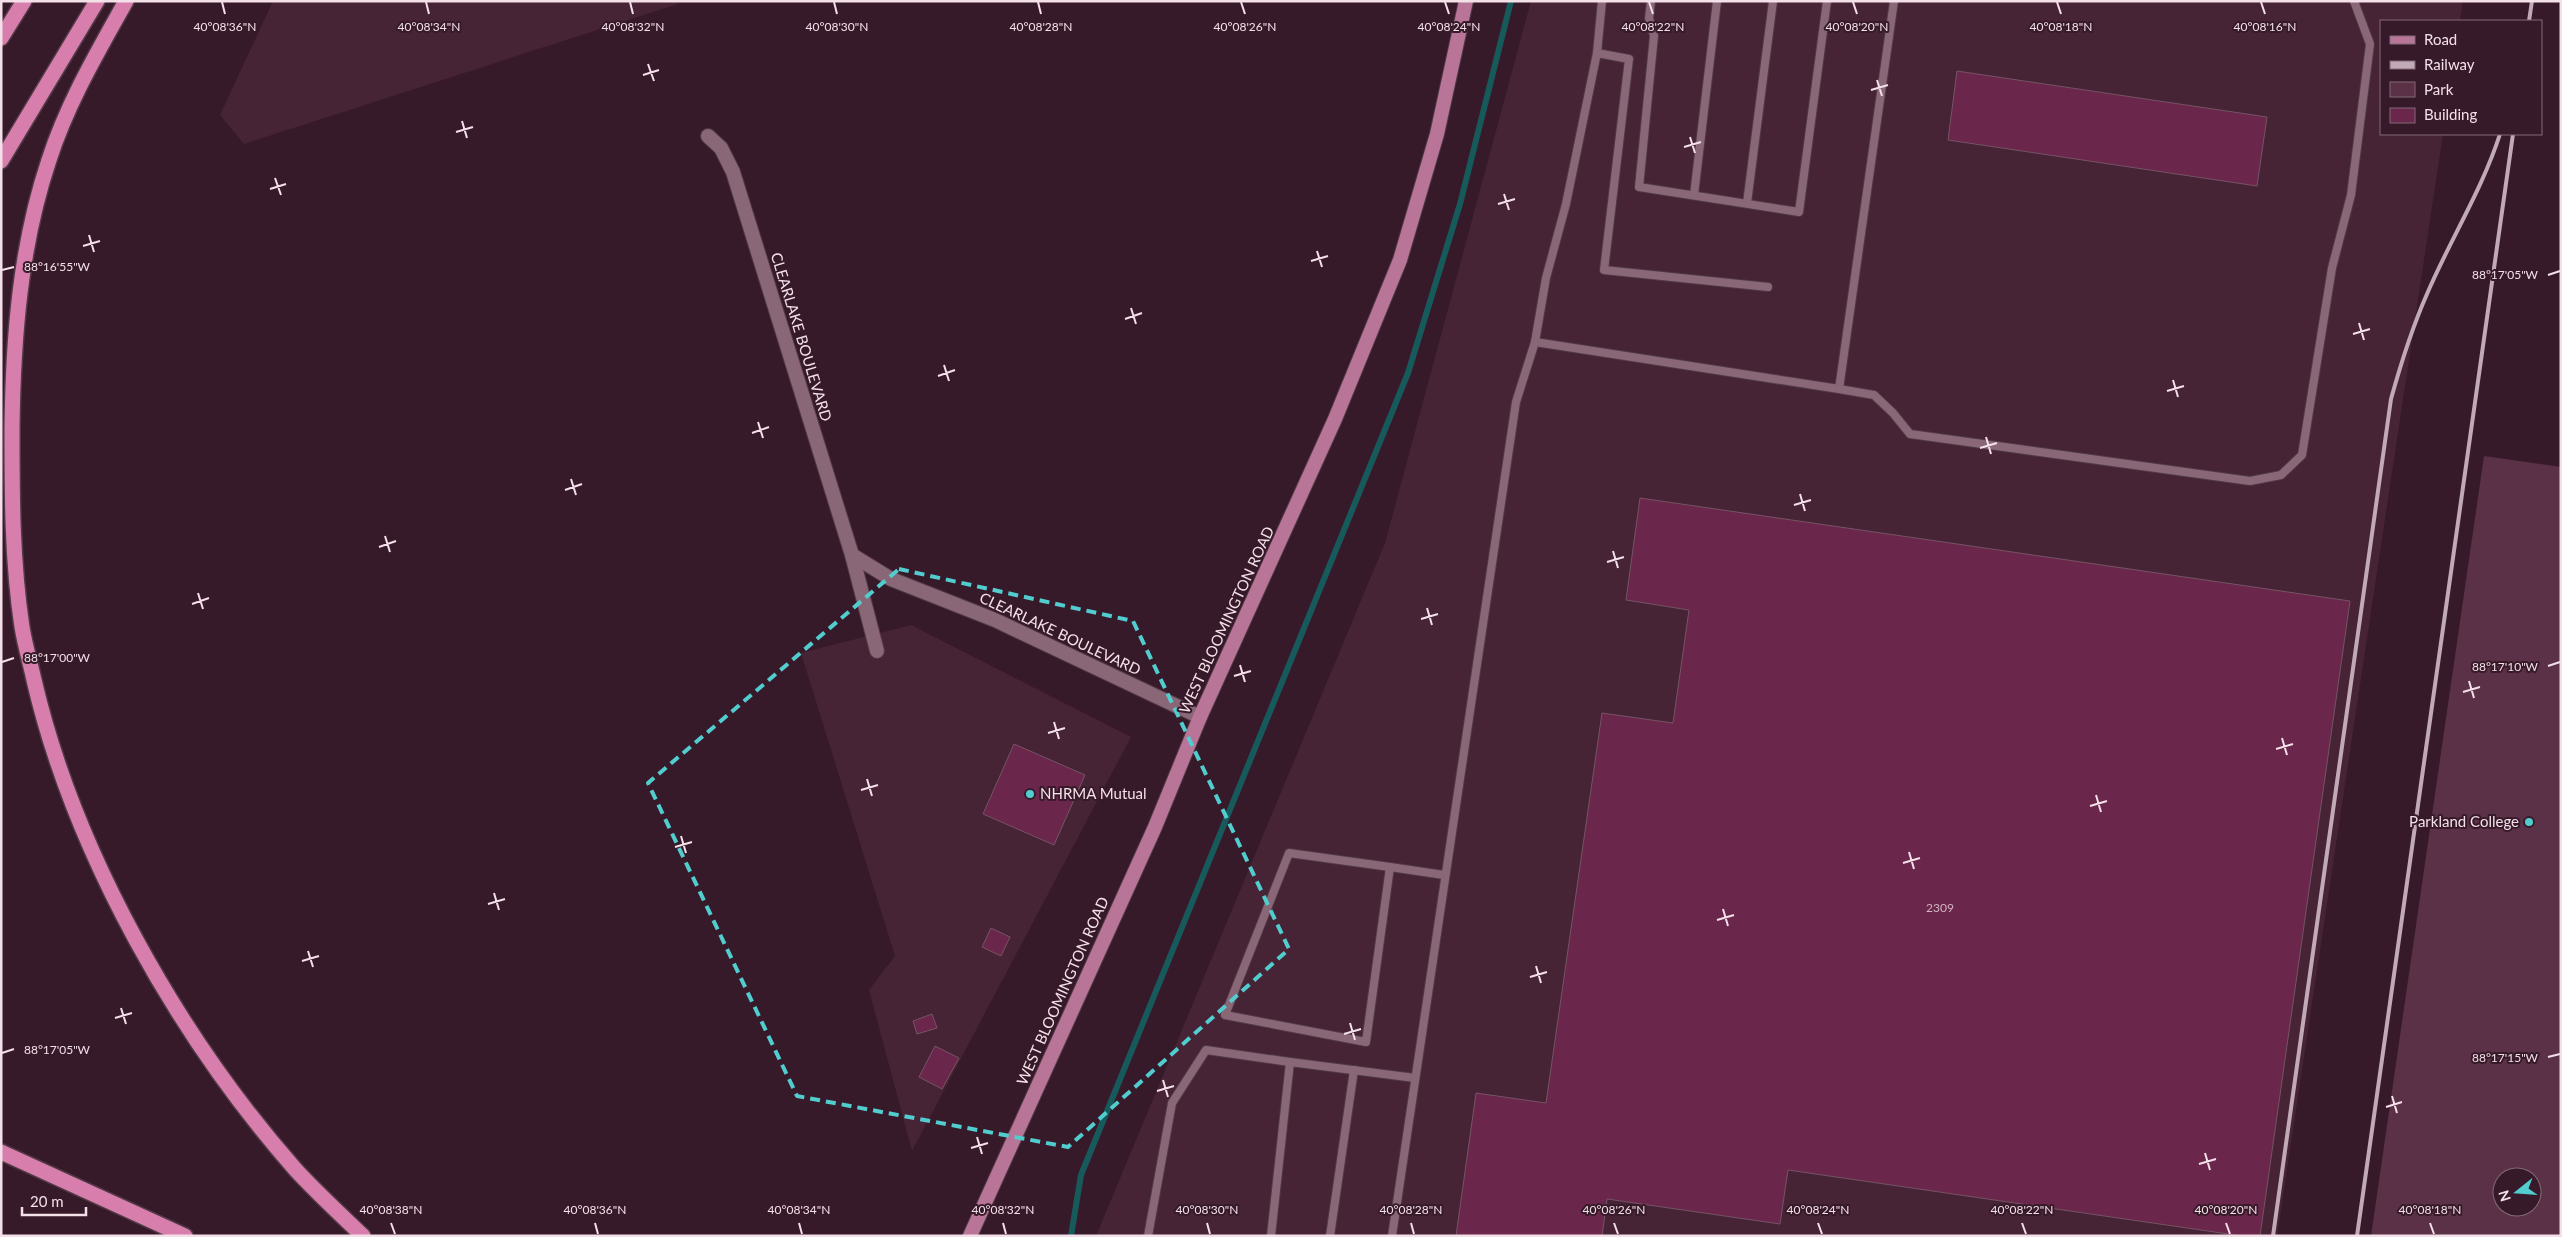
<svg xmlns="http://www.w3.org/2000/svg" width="2562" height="1237" font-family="Lato,sans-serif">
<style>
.built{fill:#462335}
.green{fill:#5a3146;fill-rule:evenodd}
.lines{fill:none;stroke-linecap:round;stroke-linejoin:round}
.stream{stroke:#175a5b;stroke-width:6}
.building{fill:#6b264c;stroke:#755464}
.service-casing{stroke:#513946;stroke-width:10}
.minor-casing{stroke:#513946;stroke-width:16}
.primary-casing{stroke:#513946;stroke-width:16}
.motorway-casing{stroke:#513946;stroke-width:18}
.service{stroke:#896777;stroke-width:8}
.minor{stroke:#896777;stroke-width:14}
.primary{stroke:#b87597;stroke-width:14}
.motorway{stroke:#d87eac;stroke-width:15}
.rail{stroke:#c1aab5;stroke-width:4}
.marked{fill:none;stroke:#52cdcf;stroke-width:4;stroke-dasharray:10 6;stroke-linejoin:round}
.ticks{fill:none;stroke:#f4e0e9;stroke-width:2}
.poi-dot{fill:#52cdcf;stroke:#371a29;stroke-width:2}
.labels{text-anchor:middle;stroke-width:4;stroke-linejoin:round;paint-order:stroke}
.number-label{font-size:12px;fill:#d2b2c2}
.street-label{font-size:15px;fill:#f4e0e9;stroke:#371a29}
.poi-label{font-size:15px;fill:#f4e0e9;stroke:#371a29;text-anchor:start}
.ticks-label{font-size:12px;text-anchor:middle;fill:#f4e0e9;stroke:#371a29;stroke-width:4;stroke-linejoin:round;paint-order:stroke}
</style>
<rect width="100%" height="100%" fill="#371a29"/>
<g class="built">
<path d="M273 1H677L678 4 244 144 220 115Z"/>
<path d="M1531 1H2463L2460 21H2381V134H2443L2277 1236H1096L1385 543Z"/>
<path d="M911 625 1131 737 912 1151 869 990 895 956 801 653Z"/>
</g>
<path class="green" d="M2484 456 2561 467V1236H2371ZM2502 1177H2532V1207H2502Z"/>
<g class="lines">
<path class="stream" d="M1071 1236 1081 1175 1408 373 1460 204 1511 1"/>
</g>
<g class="building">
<path d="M1957 71 2267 117 2257 186 1948 140Z"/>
<path d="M1640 498 2350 601 2260 1236H2242L1788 1170 1780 1224 1607 1199 1602 1236H1456L1476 1093 1546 1103 1602 713 1673 723 1689 610 1626 600Z"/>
<path d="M1014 744 1085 775 1054 845 983 814Z"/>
<path d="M991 928 1010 937 1001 956 982 947Z"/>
<path d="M932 1014 937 1028 917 1034 913 1021Z"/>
<path d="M935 1046 959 1058 942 1089 919 1077Z"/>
</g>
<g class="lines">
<g class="service-casing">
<g id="service">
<path d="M1602 1 1597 53 1566 204 1546 278 1535 342 1839 389 1894 1"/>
<path d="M1651 1 1649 18 1654 36 1639 187 1799 212 1827 1"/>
<path d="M1597 53 1629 59 1604 270 1768 287"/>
<path d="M1694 195 1717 1"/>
<path d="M1747 203 1773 1"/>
<path d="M1839 389 1874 395 1893 413 1910 434 2250 481 2281 475 2302 455 2332 268 2351 195 2370 44 2354 1"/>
<path d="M1390 867 1289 853 1225 1015 1366 1042 1390 867 1444 875"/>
<path d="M1148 1236 1172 1103 1206 1050 1290 1062"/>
<path d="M1271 1236 1290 1062 1415 1078"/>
<path d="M1330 1236 1354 1070"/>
<path d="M1392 1236 1516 402 1535 342"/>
</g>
</g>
<g class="minor-casing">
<g id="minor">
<path d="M708 136 721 148 733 172 852 555 891 579 995 620 1200 717"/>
<path d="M852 555 877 651"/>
</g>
</g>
<g class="primary-casing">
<path id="primary" d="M970 1236 1155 827 1200 717 1335 419 1400 260 1437 134 1466 1"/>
</g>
<g class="motorway-casing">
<g id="motorway">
<path d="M126 1C97 53 67 104 49 160 20 246 13 339 12 429 12 495 12 561 22 627 25 645 30 662 34 680 74 852 178 1036 295 1169 316 1192 340 1214 363 1236"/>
<path d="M1 38 24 1"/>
<path d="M1 161 97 1"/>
<path d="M1 1152 185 1236"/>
</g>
</g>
<use href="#service" class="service"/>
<use href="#minor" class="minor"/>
<use href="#primary" class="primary"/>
<use href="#motorway" class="motorway"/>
<g class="rail">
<path d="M2529 21 2532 1"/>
<path d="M2273 1236 2391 399C2401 363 2412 328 2427 294 2450 240 2482 190 2500 134"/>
<path d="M2357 1236 2513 134"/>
</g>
</g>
<path class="marked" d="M899 569 1133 621 1289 949 1068 1147 797 1096 648 783Z"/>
<path class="ticks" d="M222 2 225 14M426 2 429 14M630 2 633 14M834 2 837 14M1038 2 1041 14M1241 2 1245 14M1445 2 1449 14M1649 2 1653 14M1853 2 1857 14M2057 2 2061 14M2261 2 2265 14M648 64 654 81M643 75 659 70M1877 80 1882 96M1871 90 1888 85M462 121 467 138M456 132 473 127M1690 137 1695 153M1684 147 1701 142M275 178 281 195M270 189 286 184M1504 194 1509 210M1498 204 1515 199M89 235 94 252M83 246 100 241M1317 251 1322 267M1311 261 1328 256M2 270 14 267M2548 275 2560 271M1131 308 1136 324M1125 319 1142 313M2359 323 2364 340M2353 334 2370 329M944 365 949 381M938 376 955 370M2173 380 2178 397M2167 391 2184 386M758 422 763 438M752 433 769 427M1986 437 1991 454M1980 448 1997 443M571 479 576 495M565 490 582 484M1800 494 1805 511M1794 505 1811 500M385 536 390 552M379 547 396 541M1613 551 1618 568M1607 562 1624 557M198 593 203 609M192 604 209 598M1427 608 1432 625M1421 619 1438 614M2 662 14 658M1240 665 1245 682M2548 666 2560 662M1234 676 1251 671M2469 681 2474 698M2463 692 2480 687M1054 722 1059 739M1048 733 1065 728M2282 738 2287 755M2276 749 2293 744M867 779 872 796M861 790 878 785M2096 795 2101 812M2090 806 2107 801M681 836 686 853M675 847 692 842M1909 852 1914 869M1903 863 1920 858M494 893 499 910M488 904 505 899M1723 909 1728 926M1717 920 1734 915M308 951 313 967M302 961 319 956M1536 966 1541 983M1530 977 1547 972M121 1008 126 1024M115 1018 132 1013M1350 1023 1355 1040M1344 1034 1361 1029M2 1053 14 1049M2548 1057 2560 1054M1163 1080 1168 1097M1157 1091 1174 1086M2392 1096 2397 1113M2386 1107 2402 1102M977 1137 982 1154M971 1148 988 1143M2205 1153 2210 1170M2199 1164 2216 1159M391 1223 395 1234M595 1223 598 1234M799 1223 802 1234M1003 1223 1006 1234M1207 1223 1210 1234M1411 1223 1414 1234M1614 1223 1618 1234M1818 1223 1822 1234M2022 1223 2026 1234M2226 1223 2230 1234M2430 1223 2434 1234"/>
<g class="poi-dot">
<circle cx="1030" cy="794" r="5"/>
<circle cx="2529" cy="822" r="5"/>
</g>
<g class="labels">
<g class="number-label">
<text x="1940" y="912">2309</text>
</g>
<g class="street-label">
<text transform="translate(801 337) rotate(73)" y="5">CLEARLAKE BOULEVARD</text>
<text transform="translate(1227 620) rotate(-65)" y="5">WEST BLOOMINGTON ROAD</text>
<text transform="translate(1060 634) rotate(25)" y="5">CLEARLAKE BOULEVARD</text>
<text transform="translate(1063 991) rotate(-66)" y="5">WEST BLOOMINGTON ROAD</text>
</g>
<g class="poi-label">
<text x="1040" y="799">NHRMA Mutual</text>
<text x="2519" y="827" text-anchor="end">Parkland College</text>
</g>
</g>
<g class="ticks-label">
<text x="225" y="31">40°08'36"N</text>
<text x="429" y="31">40°08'34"N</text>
<text x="633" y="31">40°08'32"N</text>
<text x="837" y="31">40°08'30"N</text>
<text x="1041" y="31">40°08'28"N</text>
<text x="1245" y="31">40°08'26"N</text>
<text x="1449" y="31">40°08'24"N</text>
<text x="1653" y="31">40°08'22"N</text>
<text x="1857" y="31">40°08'20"N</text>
<text x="2061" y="31">40°08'18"N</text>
<text x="2265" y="31">40°08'16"N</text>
<text x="57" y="271">88°16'55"W</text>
<text x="2505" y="279">88°17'05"W</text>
<text x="57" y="662">88°17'00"W</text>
<text x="2505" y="671">88°17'10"W</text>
<text x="57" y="1054">88°17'05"W</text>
<text x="2505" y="1062">88°17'15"W</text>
<text x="391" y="1214">40°08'38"N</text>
<text x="595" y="1214">40°08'36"N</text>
<text x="799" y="1214">40°08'34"N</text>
<text x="1003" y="1214">40°08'32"N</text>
<text x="1207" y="1214">40°08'30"N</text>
<text x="1411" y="1214">40°08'28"N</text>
<text x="1614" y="1214">40°08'26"N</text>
<text x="1818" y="1214">40°08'24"N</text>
<text x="2022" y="1214">40°08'22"N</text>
<text x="2226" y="1214">40°08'20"N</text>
<text x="2430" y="1214">40°08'18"N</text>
</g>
<rect width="2562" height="1237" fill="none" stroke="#f4e0e9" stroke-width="5"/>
<rect x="2380" y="20" width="162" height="115" fill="#371a29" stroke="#836976"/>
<rect x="2390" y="36" width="25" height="8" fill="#b87597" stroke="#836976"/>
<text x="2424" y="45" font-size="15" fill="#f4e0e9">Road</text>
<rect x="2390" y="61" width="25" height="8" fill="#c1aab5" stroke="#836976"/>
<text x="2424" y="70" font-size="15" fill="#f4e0e9">Railway</text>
<rect x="2390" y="82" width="25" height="15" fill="#5a3146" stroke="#836976"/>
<text x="2424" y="95" font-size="15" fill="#f4e0e9">Park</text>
<rect x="2390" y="108" width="25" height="15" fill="#6b264c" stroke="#836976"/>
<text x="2424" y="120" font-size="15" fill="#f4e0e9">Building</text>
<g transform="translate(2517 1192) rotate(253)"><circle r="24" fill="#371a29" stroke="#836976"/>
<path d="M0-4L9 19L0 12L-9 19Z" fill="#52cdcf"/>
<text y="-8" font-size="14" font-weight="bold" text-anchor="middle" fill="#f4e0e9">N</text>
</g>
<path d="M22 1207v8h64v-8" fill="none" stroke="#f4e0e9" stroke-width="2.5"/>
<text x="30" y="1207" font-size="15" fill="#f4e0e9" stroke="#371a29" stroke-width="4" paint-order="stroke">20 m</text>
</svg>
